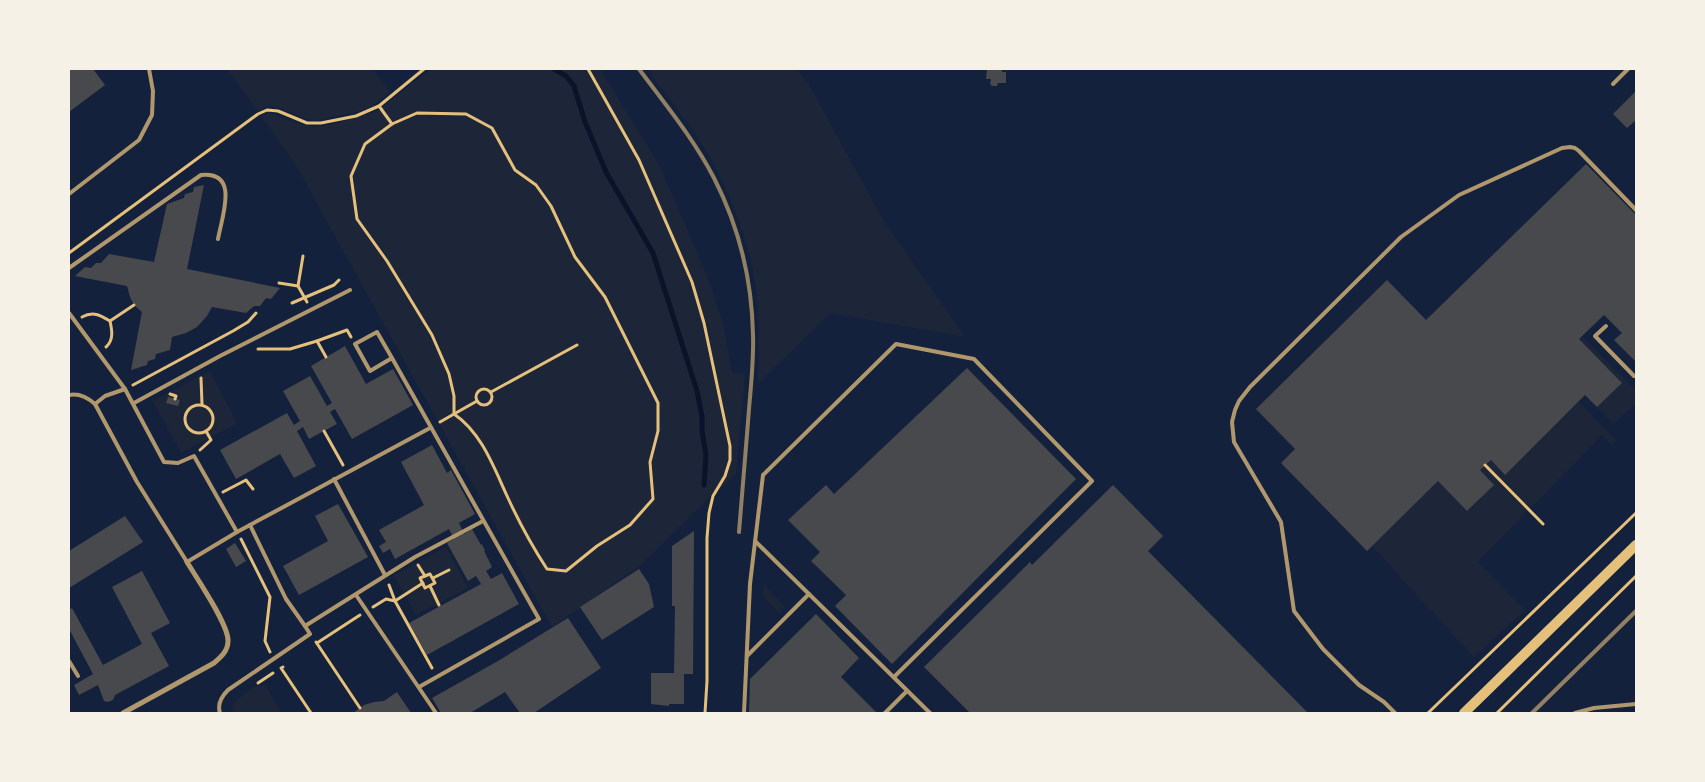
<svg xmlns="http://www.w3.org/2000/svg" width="1705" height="782" font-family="'Roboto Condensed',sans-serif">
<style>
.green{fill:#1d2539}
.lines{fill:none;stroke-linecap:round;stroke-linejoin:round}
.stream{stroke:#0b132b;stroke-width:5}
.building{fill:#48494c}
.path{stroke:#e5c07b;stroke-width:3}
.service{stroke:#b1986c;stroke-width:4}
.minor{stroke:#b1986c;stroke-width:5}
.secondary{stroke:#e5c07b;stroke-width:10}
.rail{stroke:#918062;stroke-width:4}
</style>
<rect width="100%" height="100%" fill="#14213d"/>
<g class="green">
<path d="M227 69H373L390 92 371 107 356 112 314 121 300 117 280 108 268 106 258 111Z"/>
<path d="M431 69H600L657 161 705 270 723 323 732 372 745 374 736 474 707 500 638 567 552 627 295 164 261 116 268 113 274 115 296 123 313 127 335 124 377 111Z"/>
<path d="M647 69H797L808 83 885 223 965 337 830 313 758 384C759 349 760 312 754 277 748 241 734 205 718 172 700 135 671 102 647 69Z"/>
<path d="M1582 337 1636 390V403L1613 424 1597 407 1622 383 1579 339Z"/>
<path d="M210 371 237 423 181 453 153 401Z"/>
<path d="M1579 402 1616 440 1612 445 1602 435 1478 562 1525 610 1474 657 1372 546 1438 481 1468 511 1494 485 1480 470 1491 460 1505 474Z"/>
<path d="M446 547 468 588 416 615 394 575Z"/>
<path d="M764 585 785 607 779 613 763 595Z"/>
<path d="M265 685 282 713H233V705L238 699 254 687Z"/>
</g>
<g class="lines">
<path class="stream" d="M554 69 566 76 574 86 585 122 606 172 653 253 697 391 702 416V431L706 455 704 485"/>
</g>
<g class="building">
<path d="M69 69H93L105 85 69 112Z"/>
<path d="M987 69H1002V72H1006V83H998L997 86H992L990 84 991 79H986Z"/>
<path d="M1636 91V120L1627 128 1613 114Z"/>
<path d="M1586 164 1636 215V362L1614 340 1622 333 1604 315 1579 339 1622 383 1597 407 1585 395 1505 475 1491 460 1480 470 1494 485 1467 511 1438 481 1367 551 1281 463 1295 449 1256 409 1387 280 1426 320Z"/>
<path d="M204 185 187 269 280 288 271 299 266 298 260 306H254L246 313 212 307 207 316 197 327 186 333 172 337 170 350 156 354 155 359 148 361 147 365 131 370 142 312 134 305 130 297 127 286 75 276 85 267 91 268 96 263H101L109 254 154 262 167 204 184 198 185 194 193 192 194 187Z"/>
<path d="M345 346 366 384 393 369 413 405 352 439 335 409 330 412 337 424 309 439 303 427 297 431 316 466 294 478 280 454 236 479 220 450 287 413 294 425 300 421 283 391 310 376 327 406 332 403 311 366Z"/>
<path d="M967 368 1076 479 892 664 835 606 846 595 811 561 820 552 788 520 826 485 834 494Z"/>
<path d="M168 397 180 400 178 406 166 403Z"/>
<path d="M432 445 447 473 451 470 475 514 459 523 464 534 472 529 481 545 482 544 485 551H484L492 567 486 571 491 579 502 573 519 604 427 655 409 623 481 584 476 576 468 581 447 543 454 539 449 529 395 559 390 549 383 553 379 546 386 542 379 530 424 505 401 462Z"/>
<path d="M1113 485 1163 536 1148 551 1308 713H970L924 667 1030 562 1032 565Z"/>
<path d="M338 504 368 557 299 595 283 566 328 541 315 516Z"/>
<path d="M125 516 143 542 69 588V551Z"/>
<path d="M694 531 693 674H684V704H669V706L651 704V673H674L675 606H672V546Z"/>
<path d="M235 543 246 561 236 567 226 549Z"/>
<path d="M639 569 649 584 654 607 602 640 580 607Z"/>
<path d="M142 571 170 623 151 633 169 666 115 695 113 700 108 702 104 701 98 685 79 695 74 685 93 674 69 629V610L72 608 103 665 142 644 112 587Z"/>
<path d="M816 614 859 658 841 677 877 713H749L750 679Z"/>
<path d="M568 618 601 668 534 713H520L505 692 470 713H441L432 698 498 661Z"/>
<path d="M397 692 411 713H353L364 705 374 702 384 701Z"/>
</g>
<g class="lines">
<g class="path">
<path d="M588 69 639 160 692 282 704 323 730 446V460L725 476 713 496 709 513 707 538V681L705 713"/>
<path d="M379 106 392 124 365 144 351 176 357 219 387 261 432 335 449 374 454 396V414L440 422"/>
<path d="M392 124 417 113 466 114 492 128 515 170 536 185 551 206 575 257 605 297 658 403V431L650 462 653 499 630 525 597 546 566 571 547 569C532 546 519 522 508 498 494 468 482 433 454 414L477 401"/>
<path d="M69 253 258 114 267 110 278 111 307 123H321L356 116 379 106 424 69"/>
<path d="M303 256 298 286 307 302"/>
<path d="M279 283 298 286"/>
<path d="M292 303 334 285 339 280"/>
<path d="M82 317C93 311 100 315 110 321 112 330 114 340 106 347"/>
<path d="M110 321 134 305"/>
<path d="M317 341 347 330 351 337"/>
<path d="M258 349H290L317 341 326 357"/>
<path d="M201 378 202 404"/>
<path d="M133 385 233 331 248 322 256 313"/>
<circle cx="484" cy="397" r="8"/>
<path d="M491 392 577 345"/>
<path d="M170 394 176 396 175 399"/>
<circle cx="199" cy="419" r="14"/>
<path d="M324 431 343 465"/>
<path d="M200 450 211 440 206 431"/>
<path d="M1485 465 1543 524"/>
<path d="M223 492 246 480 253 489"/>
<path d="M241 539 270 597 265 641 270 652"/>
<path d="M418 565 425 576"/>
<path d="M430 574 435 583 425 588 420 578Z"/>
<path d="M433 578 449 570"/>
<path d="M389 585 395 601 432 668"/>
<path d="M430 586 439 605"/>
<path d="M373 607 386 599 395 601 423 583"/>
<path d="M316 642 360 708"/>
<path d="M317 643 360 615"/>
<path d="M283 667 281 668 311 713"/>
<path d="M258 683 273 673"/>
<path d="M1428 713 1636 513"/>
<path d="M1497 713 1636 576"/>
</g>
<g class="service">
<path d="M1613 84 1628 69"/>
<path d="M69 194 139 140 152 115 153 91 149 69"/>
<path d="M69 268 201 175C240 171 222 216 218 239"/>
<path d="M69 313 125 389 164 462 178 463 194 456 237 532"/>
<path d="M1606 326 1595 336 1634 376"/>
<path d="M392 358 370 371 355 344 377 332 392 358 539 619 419 687"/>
<path d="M69 395C79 393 87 397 95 404L137 482 187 562 237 532 430 428"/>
<path d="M134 403 220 356 350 290"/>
<path d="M95 404 105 396 125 389"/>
<path d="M334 479 385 575"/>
<path d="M250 525 286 599 305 626 415 557 483 521"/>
<path d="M755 541 930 713"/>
<path d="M356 595 436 713"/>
<path d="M747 656 809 594"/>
<path d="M69 661 78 676"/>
<path d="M220 713C217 704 222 696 228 690L310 634 305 626"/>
<path d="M744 713 750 584 763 475 896 344 974 359 1092 481 894 677"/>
<path d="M885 713 907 691"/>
<path d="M1395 713 1384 702 1359 685 1323 649 1294 611 1281 522 1234 442 1232 422 1235 410 1239 401 1250 387 1401 237 1459 195 1562 148 1570 147 1575 148 1579 151 1636 210"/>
<path d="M1575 713 1594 708 1636 704"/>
</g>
<path class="minor" d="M123 713 214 663C221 657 228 651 228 641 229 625 196 577 187 562"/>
<path class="secondary" d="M1464 713 1636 545"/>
<g class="rail">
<path d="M639 69C665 104 694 139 714 178 739 227 752 281 753 335 754 364 750 393 748 422 745 459 742 495 739 532"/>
<path d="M1532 713 1636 611"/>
</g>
</g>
<rect width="1705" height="782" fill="none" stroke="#f6f1e7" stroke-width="140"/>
</svg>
